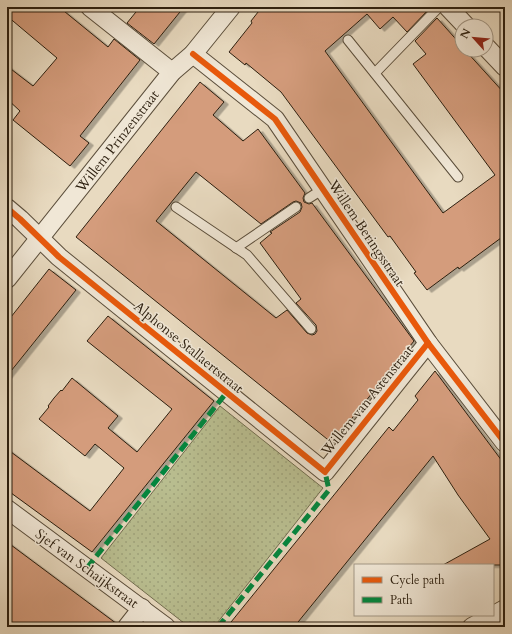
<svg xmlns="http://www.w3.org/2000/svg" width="512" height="634" font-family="Cardo,serif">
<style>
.grass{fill:url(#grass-dots);stroke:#726e50}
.building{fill:#d49c7b;stroke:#2c1f0f;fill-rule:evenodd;filter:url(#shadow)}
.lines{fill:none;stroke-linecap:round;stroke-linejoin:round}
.lane-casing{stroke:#5b4e3b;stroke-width:11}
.street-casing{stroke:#5b4e3b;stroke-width:20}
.lane{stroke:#f0e7d6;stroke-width:9}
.street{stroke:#f0e7d6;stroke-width:18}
.quiet{stroke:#00873e;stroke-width:5;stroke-dasharray:10 5;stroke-linecap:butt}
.cycleway-casing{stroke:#f0e7d6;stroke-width:8}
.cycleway{stroke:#e8590c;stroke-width:6}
.labels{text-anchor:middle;stroke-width:3;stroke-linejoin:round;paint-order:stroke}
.street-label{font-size:14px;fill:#2c1f0f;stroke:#f0e7d6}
</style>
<defs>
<pattern id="grass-dots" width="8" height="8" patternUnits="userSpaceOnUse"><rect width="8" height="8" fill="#b9be90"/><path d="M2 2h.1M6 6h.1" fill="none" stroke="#9fa37b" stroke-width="1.8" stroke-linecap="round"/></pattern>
<filter id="shadow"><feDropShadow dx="4.5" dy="2.5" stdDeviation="0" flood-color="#0004"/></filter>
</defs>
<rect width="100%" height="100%" fill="#e8dac0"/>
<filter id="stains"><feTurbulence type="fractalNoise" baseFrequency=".005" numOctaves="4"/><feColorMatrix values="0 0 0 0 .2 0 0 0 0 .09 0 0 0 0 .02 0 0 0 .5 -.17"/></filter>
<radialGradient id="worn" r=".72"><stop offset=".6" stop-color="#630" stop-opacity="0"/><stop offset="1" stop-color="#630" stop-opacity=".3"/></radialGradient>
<path class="grass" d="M220 406 323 488 214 627H189L101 558Z"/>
<g class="building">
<path d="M7 7H59L108 47 114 39 140 60 80 136 89 143 70 166 13 120 20 111 7 99V66L33 86 57 58 7 16Z"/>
<path d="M140 7H184L154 44 127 23Z"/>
<path d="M262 7H427L429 9 407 32 393 17 380 29 367 14 325 51 443 213 495 175 413 64 426 54 415 41 437 18 462 46V50H465L505 94V235L459 269 458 267 427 290 414 273 416 272 390 236 388 237 281 92 246 63 245 65 229 52 252 23 251 21Z"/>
<path d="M200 82 224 102 213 115 243 141 258 129 305 193 303 198 304 202 309 204 312 203 414 341 332 443 76 237ZM196 172 261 224 293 202 296 201 301 203 302 207 300 212 270 232 272 233 260 243 301 299 296 303 316 325 317 331 315 334 312 335 307 333 287 310 276 318 156 221Z"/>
<path d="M49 269 76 290 7 376V322Z"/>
<path d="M108 316 214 401 92 552 7 490V449L90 511 124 468 95 444 85 456 39 419 49 407 48 406 54 398 61 390 62 391 72 378 118 416 108 428 137 452 172 409 87 341Z"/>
<path d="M435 371 505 465V565H443L490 539 458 495 433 456 294 627H227L389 427 393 431 418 400 415 396Z"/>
<path d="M7 542 117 624V627H7Z"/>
</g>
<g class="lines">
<g class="lane-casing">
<g id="lane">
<path d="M348 40 458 177"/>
<path d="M375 73 439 7"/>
<path d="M309 198 323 189"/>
<path d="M176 207 247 255 311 329"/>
<path d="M236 248 296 207"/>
</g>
</g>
<g class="street-casing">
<g id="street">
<path d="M90 7 172 72"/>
<path d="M448 7 466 26"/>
<path d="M486 47 505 67"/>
<path d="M193 54 275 119 428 343 505 443"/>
<path d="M7 208 20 219 59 257 325 472 428 343"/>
<path d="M7 279 172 72 193 54 231 7"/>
<path d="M7 509 166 627"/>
<path d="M127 627 142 608"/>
<path d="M472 627 505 609"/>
</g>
</g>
<use href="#lane" class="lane"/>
<use href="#street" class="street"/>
<g class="quiet">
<path d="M87 568 227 392"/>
<path d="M218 627 329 490 325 472"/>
</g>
<g class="cycleway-casing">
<g id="cycleway">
<path d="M193 54 275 119 428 343 505 443"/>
<path d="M7 208 20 219 59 257 325 472 428 343"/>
</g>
</g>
<use href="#cycleway" class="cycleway"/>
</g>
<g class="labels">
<g class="street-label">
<text transform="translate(117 141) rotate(-52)" y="5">Willem Prinzenstraat</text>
<text transform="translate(367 233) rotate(56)" y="5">Willem Beringsstraat</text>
<text transform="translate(189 347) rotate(39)" y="5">Alphonse Stallaertstraat</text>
<text transform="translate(367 400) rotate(-51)" y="5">Willem van Astenstraat</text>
<text transform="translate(87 568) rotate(36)" y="5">Sjef van Schaijkstraat</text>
</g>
</g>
<rect width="512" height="634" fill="none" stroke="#e8dac0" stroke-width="24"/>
<rect x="8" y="8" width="496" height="618" fill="none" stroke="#2c1f0f" stroke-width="2"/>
<rect x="12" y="12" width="488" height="610" fill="none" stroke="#2c1f0f"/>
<rect x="354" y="564" width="140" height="52" fill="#f0e7d6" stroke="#a29786"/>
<rect x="362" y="577" width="20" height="6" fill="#e8590c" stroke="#a29786"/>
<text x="390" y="584" font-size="12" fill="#2c1f0f">Cycle path</text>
<rect x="362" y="597" width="20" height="6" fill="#00873e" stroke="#a29786"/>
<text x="390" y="604" font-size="12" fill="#2c1f0f">Path</text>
<g transform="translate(474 38) rotate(297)"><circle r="19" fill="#f0e7d6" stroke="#a29786"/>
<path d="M0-3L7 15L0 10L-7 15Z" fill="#8f2418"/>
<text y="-6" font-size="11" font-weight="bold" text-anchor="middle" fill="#2c1f0f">N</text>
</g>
<rect width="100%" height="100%" filter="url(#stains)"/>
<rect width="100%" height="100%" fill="url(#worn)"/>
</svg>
